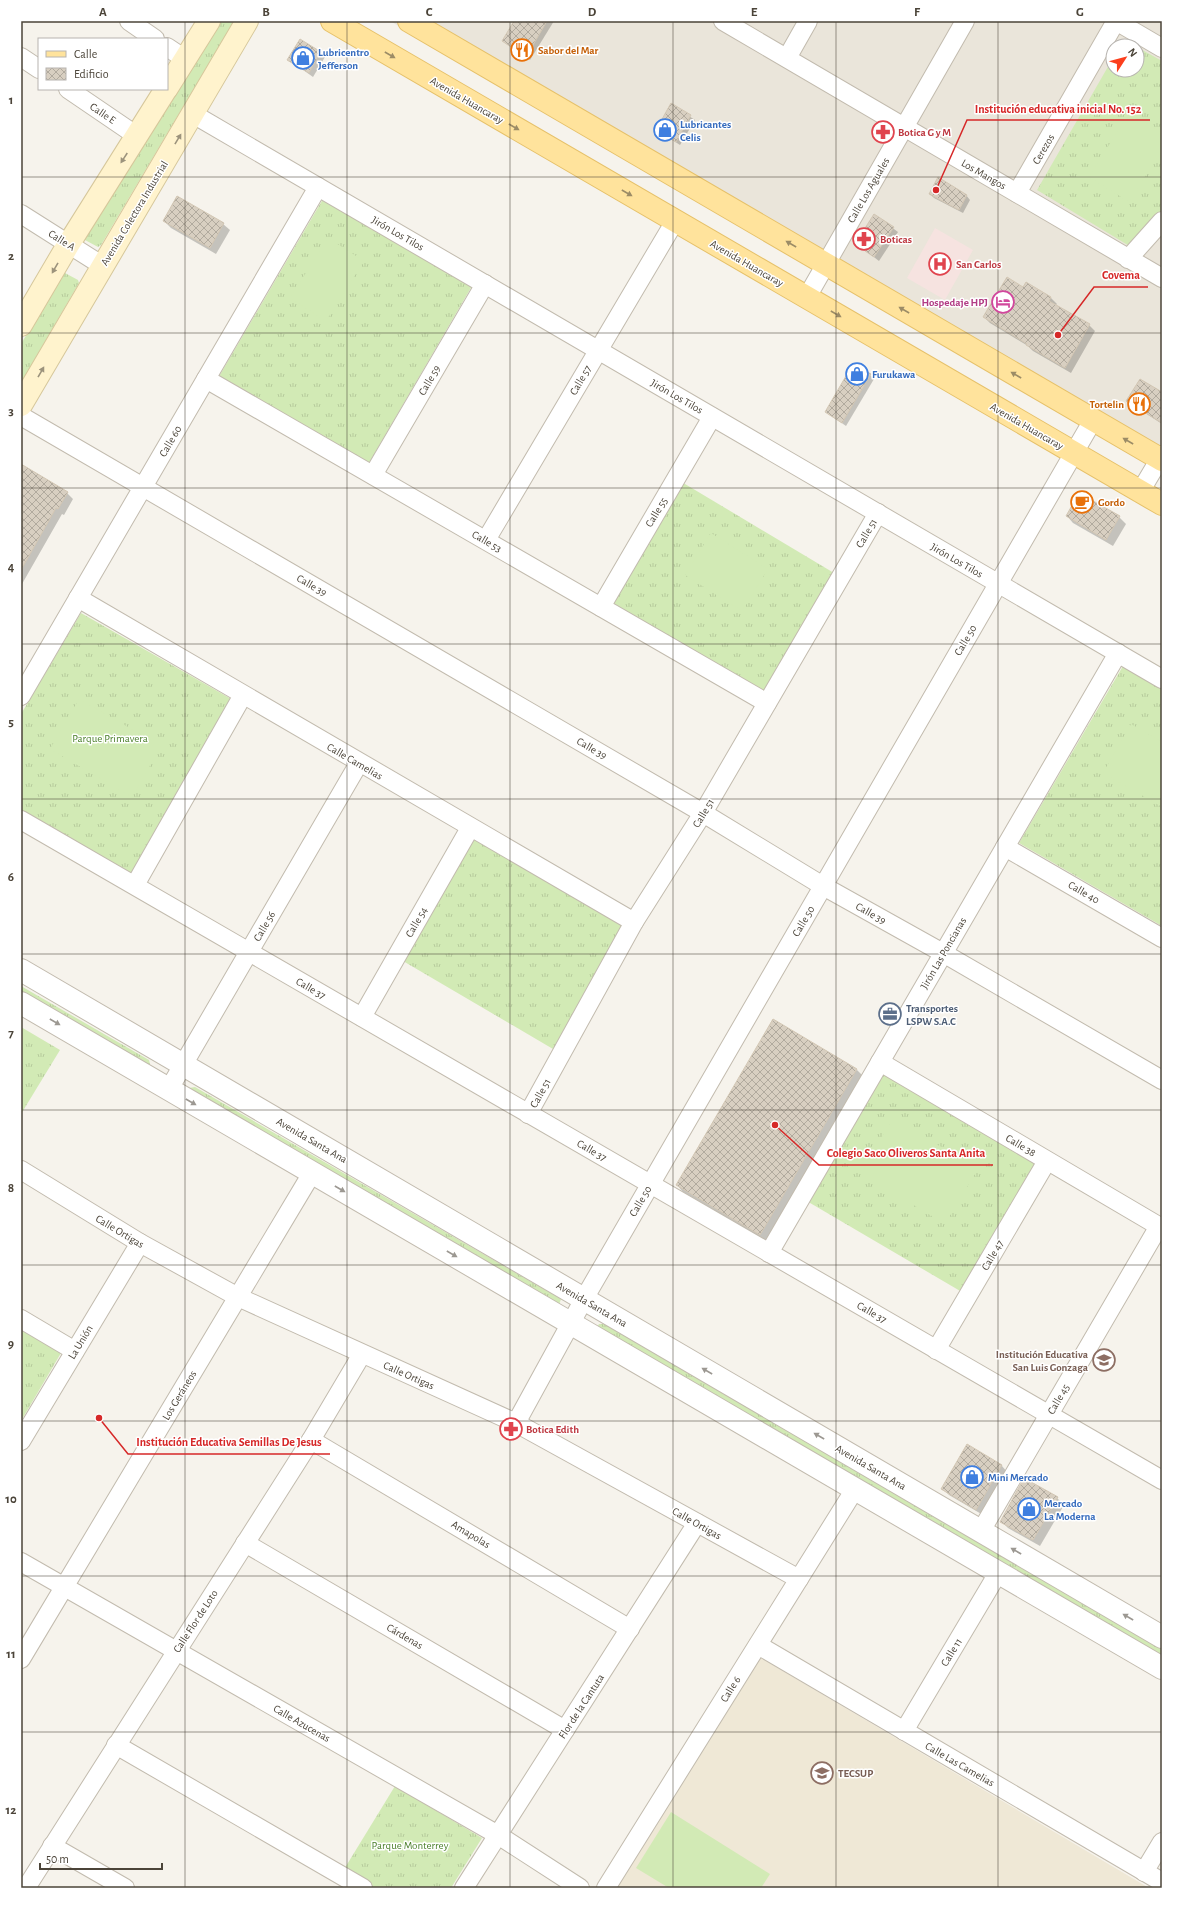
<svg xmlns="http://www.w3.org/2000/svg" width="1183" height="1909" font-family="'Alegreya Sans',sans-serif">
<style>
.residential{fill:#eae5da;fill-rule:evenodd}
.education{fill:#efe8d6}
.medical{fill:#f6e3e0}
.grass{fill:url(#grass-tufts)}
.garden{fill:#d2eab5}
.shadow{fill:#0003}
.building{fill:url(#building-cross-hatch);stroke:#d3c7b4}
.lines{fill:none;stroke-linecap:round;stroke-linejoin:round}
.minor-casing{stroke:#c2bbae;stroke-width:20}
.tertiary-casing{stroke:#c2bbae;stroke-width:24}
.secondary-casing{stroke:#d6c79b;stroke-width:24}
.primary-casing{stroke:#e6c16a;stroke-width:24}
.minor{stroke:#fff;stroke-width:18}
.tertiary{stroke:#fff;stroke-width:22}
.secondary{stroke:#fff3cd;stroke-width:22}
.primary{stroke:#ffe39c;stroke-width:22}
.oneway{fill:#9c8c66}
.oneway2{fill:#9c937c}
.oneway3{fill:#9c9892}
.grid{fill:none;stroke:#4b4439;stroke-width:1;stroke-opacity:0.55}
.labels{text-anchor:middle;stroke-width:3;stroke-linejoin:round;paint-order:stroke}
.food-label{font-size:11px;font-weight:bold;fill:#c56008;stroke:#fff;text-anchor:start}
.shop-label{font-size:11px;font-weight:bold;fill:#366cbe;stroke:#fff;text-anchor:start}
.street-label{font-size:11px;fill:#4b4439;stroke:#fff}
.health-label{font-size:11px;font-weight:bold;fill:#be3a42;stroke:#fff;text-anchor:start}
.hotel-label{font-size:11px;font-weight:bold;fill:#b23c85;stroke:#fff;text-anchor:end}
.park-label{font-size:11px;fill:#4a7f2a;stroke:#fff}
.service-label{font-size:11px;font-weight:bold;fill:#4e5e75;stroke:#fff;text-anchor:start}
.education-label{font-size:11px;font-weight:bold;fill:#785e54;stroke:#fff;text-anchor:end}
.leader{fill:none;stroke:#d62828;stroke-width:1.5}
.callout-dot{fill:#d62828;stroke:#fff;stroke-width:1.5}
.callout-label{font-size:12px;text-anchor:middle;font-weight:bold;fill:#d62828;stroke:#fff;stroke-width:3;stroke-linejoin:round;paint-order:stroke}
.neatline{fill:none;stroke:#4b4439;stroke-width:1.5}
.grid-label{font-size:13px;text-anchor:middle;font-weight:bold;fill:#4b4439}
</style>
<defs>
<pattern id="grass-tufts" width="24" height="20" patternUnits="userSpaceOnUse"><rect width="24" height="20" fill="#d2eab5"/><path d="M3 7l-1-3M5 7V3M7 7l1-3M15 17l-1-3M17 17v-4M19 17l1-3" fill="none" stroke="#b6ca9c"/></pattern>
<pattern id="building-cross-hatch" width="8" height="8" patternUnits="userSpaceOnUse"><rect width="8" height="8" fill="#d8cfc1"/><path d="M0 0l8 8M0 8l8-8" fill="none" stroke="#b1aa9e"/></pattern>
</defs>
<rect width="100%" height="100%" fill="#f6f3ec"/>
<path class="residential" d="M390 21H1162V471ZM1113 46H1137V70H1113Z"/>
<path class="education" d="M761 1658 1149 1888H617Z"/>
<path class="medical" d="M935 228 973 250 945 300 907 278Z"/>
<g class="grass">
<path d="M217 21H234L101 245 98 247 85 240 83 236Z"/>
<path d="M1137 47 1162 61V212L1131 247 1037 190 1113 58V70H1137Z"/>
<path d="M323 199 472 286 369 463 218 378Z"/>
<path d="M65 273 78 280 79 283 21 383V344L62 274Z"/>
<path d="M680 481 834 573 765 694 609 605Z"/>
<path d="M81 613 233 700 131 877 21 813V714Z"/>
<path d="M1123 666 1162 689V926L1019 843Z"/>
<path d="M474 837 626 927 553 1049 403 961Z"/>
<path d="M21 986 149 1060 150 1064 146 1069 21 999Z"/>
<path d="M21 1027 60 1050 21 1114Z"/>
<path d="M881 1068 1043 1166 967 1295 805 1200Z"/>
<path d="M195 1087 561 1299 558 1308 186 1092 189 1088Z"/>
<path d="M599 1324H604L1162 1648V1663L596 1329Z"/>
<path d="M21 1330 61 1353 21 1421Z"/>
<path d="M395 1786 482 1838 451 1888H372L343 1871Z"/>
</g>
<g class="garden">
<path d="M1129 113 1162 133V150L1129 202 1089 177Z"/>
<path d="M328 238 364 261 326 321 290 298Z"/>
<path d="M711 533 768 569 742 611 685 575Z"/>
<path d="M79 699 161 746 132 797 50 749Z"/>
<path d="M1131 724 1162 742V807L1103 773Z"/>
<path d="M893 1118 978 1169 945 1224 860 1173Z"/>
<path d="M671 1812 770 1874 761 1888H669L636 1868Z"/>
</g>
<g class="shadow">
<path d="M515 21H554L530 60 503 41Z"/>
<path d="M320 53 325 57 313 77 289 60Z"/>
<path d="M672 105 695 120 680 145 657 130Z"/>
<path d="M930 194 966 195 970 200 963 213 934 198Z"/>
<path d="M875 215 898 232 879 261 866 251Z"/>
<path d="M164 221 223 224 230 230 216 254 171 228Z"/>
<path d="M1026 283 1051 298 1057 304 1055 306 1089 325 1095 331 1071 373 1033 351 1028 346 990 323 984 317 1024 289Z"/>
<path d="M870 375 874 379 846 426 826 412Z"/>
<path d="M1162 394V424L1127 401Z"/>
<path d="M21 465 67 493 73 499 64 515 62 514 22 584Z"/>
<path d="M1067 516 1119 517 1126 524 1113 546 1073 523Z"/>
<path d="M857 1070 863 1076 767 1241 683 1192 677 1185Z"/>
<path d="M967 1446 1002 1466 1008 1473 983 1515 949 1495 942 1488Z"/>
<path d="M1057 1498 1064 1505 1040 1546 1008 1528 1001 1521Z"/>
</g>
<g class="building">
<path d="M514 21H547L526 57 502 41Z"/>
<path d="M300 39 321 52 309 73 287 60Z"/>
<path d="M671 103 691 115 676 142 656 130Z"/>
<path d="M938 177 967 195 959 210 929 194Z"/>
<path d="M177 196 224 223 210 248 163 221Z"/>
<path d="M874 214 894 227 874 257 865 251 860 236Z"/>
<path d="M1007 277 1023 287 1026 282 1051 297 1049 301 1090 324 1065 368 1026 345 1027 344 983 317Z"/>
<path d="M853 364 871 374 842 423 825 412Z"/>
<path d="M1140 379 1162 392V423L1126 401Z"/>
<path d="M21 464 68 492 58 509 56 508 21 570Z"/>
<path d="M1079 493 1120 516 1106 540 1066 516Z"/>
<path d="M773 1019 857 1069 760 1235 676 1185Z"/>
<path d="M967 1444 1002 1465 976 1510 941 1489Z"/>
<path d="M1024 1478 1058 1497 1033 1540 1000 1522Z"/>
</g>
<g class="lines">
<g class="minor-casing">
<g id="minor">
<path d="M129 21 155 39"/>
<path d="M723 21 1162 278"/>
<path d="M1116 21 1162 48"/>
<path d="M167 47 185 59"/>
<path d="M21 57 39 69"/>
<path d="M787 58 808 21"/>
<path d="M68 89 137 136"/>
<path d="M193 114 1162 679"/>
<path d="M1017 193 1116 21"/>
<path d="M21 214 103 266"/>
<path d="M1128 259 1162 221"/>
<path d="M807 297 965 21"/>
<path d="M206 379 767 703"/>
<path d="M21 416 703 813 823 886 943 953 1162 1080"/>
<path d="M373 475 485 284"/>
<path d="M1140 492 1162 455"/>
<path d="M486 540 675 221"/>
<path d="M78 598 634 922"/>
<path d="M601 607 712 417"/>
<path d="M21 696 318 187"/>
<path d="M21 820 1162 1480"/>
<path d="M1005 847 1162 938"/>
<path d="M135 885 243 695"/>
<path d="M362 1017 470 828"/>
<path d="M880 1062 1162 1228"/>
<path d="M169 1089 359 763"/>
<path d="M528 1114 634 922 703 813 878 513"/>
<path d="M21 1170 140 1243 238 1297 516 1423 799 1579"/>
<path d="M769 1253 1118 653"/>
<path d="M21 1319 75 1351"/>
<path d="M936 1350 1047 1161"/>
<path d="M516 1423 584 1299 1093 420"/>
<path d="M311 1440 630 1629"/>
<path d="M21 1441 140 1243"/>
<path d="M981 1531 1159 1226"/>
<path d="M245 1543 565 1730"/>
<path d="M21 1562 498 1835 580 1888"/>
<path d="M758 1645 1162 1882"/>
<path d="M21 1659 312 1173"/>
<path d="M904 1731 998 1573"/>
<path d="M116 1745 363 1888"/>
<path d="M52 1846 125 1888"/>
<path d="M1144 1872 1162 1842"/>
<path d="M26 1888 311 1440 362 1354"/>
<path d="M464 1888 697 1523"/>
<path d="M606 1888 855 1489"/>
</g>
</g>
<g class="tertiary-casing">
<g id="tertiary">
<path d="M21 970 1162 1637"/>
<path d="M21 1003 1162 1668"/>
</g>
</g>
<g class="secondary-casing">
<g id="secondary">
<path d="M167 88 209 21"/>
<path d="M21 325 68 245 166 89"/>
<path d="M21 405 247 21"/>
</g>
</g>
<g class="primary-casing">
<g id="primary">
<path d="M332 21 1162 504"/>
<path d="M409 21 1162 460"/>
</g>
</g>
<use href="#minor" class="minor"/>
<use href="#tertiary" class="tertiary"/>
<use href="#secondary" class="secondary"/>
<use href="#primary" class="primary"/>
</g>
<defs><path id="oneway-solid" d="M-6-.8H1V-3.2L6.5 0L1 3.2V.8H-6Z"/></defs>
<g class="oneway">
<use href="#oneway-solid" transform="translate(390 55) rotate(30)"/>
<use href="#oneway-solid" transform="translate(514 127) rotate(30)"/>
<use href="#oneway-solid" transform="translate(627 193) rotate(30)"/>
<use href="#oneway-solid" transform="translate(791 244) rotate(-150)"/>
<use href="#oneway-solid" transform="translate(904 310) rotate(-150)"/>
<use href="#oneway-solid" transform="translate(836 314) rotate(30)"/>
<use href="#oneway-solid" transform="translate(1016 375) rotate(-150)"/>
<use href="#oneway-solid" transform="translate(1128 441) rotate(-150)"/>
</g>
<g class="oneway2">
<use href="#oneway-solid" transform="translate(178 139) rotate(-59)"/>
<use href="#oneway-solid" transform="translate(124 158) rotate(123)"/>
<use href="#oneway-solid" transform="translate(55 268) rotate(120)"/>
<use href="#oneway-solid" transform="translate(41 372) rotate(-60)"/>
</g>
<g class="oneway3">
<use href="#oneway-solid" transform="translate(55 1022) rotate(30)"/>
<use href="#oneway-solid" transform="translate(191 1102) rotate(30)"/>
<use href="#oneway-solid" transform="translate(340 1189) rotate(30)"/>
<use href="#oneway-solid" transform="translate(452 1254) rotate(30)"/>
<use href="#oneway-solid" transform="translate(707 1371) rotate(-150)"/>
<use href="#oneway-solid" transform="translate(819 1436) rotate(-150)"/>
<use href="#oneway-solid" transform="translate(1016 1551) rotate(-150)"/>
<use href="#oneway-solid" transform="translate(1128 1617) rotate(-150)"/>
</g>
<path class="grid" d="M185 21V1888M347 21V1888M510 21V1888M673 21V1888M836 21V1888M998 21V1888M21 177H1162M21 333H1162M21 488H1162M21 644H1162M21 799H1162M21 954H1162M21 1110H1162M21 1265H1162M21 1421H1162M21 1576H1162M21 1732H1162"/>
<defs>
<g id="restaurant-ring" transform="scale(1.15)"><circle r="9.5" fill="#fff" stroke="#e8710a" stroke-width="1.5"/><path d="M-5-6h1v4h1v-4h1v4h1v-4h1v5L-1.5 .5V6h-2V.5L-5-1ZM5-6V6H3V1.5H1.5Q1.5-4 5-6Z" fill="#e8710a"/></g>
<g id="shop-ring" transform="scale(1.15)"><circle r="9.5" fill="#fff" stroke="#3f7fe0" stroke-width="1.5"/><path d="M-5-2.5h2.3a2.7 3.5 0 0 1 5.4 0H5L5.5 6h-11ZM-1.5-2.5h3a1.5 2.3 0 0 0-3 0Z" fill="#3f7fe0"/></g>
<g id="pharmacy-ring" transform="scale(1.15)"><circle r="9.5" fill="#fff" stroke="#e0444e" stroke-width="1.5"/><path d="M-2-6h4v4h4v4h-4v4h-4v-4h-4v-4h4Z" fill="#e0444e"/></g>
<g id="hospital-ring" transform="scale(1.15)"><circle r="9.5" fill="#fff" stroke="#e0444e" stroke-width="1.5"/><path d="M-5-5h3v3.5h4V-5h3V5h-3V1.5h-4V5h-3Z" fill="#e0444e"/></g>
<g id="hotel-ring" transform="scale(1.15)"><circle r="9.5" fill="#fff" stroke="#d1479c" stroke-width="1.5"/><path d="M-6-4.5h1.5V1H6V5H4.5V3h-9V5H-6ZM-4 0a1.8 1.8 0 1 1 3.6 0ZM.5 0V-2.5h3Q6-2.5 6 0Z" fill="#d1479c"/></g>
<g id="cafe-ring" transform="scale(1.15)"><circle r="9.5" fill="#fff" stroke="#e8710a" stroke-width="1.5"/><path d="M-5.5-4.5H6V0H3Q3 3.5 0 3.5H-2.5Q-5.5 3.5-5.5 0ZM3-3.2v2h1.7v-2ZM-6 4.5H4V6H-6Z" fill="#e8710a"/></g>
<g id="office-ring" transform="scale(1.15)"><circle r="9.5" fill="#fff" stroke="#5c6f8a" stroke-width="1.5"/><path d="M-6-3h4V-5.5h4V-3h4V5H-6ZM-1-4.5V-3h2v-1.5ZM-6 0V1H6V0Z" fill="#5c6f8a"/></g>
<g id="school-ring" transform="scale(1.15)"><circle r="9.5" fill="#fff" stroke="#8d6e63" stroke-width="1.5"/><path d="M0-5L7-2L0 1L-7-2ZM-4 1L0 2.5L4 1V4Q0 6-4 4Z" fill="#8d6e63"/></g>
<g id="university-ring" transform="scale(1.15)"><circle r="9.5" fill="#fff" stroke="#8d6e63" stroke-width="1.5"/><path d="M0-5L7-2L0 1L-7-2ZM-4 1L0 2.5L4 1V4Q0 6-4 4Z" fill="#8d6e63"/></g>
</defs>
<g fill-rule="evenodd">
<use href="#restaurant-ring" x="522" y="50"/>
<use href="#shop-ring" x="303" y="58"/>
<use href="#shop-ring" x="665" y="130"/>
<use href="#pharmacy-ring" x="883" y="132"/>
<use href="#pharmacy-ring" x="864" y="239"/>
<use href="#hospital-ring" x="940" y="264"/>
<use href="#hotel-ring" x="1003" y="302"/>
<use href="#shop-ring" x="857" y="374"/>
<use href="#restaurant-ring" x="1139" y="404"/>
<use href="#cafe-ring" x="1082" y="502"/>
<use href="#office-ring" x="890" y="1014"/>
<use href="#school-ring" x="1104" y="1360"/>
<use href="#pharmacy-ring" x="511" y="1429"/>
<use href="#shop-ring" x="972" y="1477"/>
<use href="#shop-ring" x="1029" y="1509"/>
<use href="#university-ring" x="822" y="1773"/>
</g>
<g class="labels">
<g class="food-label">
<text x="538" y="54">Sabor del Mar</text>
<text x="1124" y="408" text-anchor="end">Tortelin</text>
<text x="1098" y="506">Gordo</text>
</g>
<g class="shop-label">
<text x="318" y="56">Lubricentro<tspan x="318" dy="13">Jefferson</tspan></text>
<text x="680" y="128">Lubricantes<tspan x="680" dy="13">Celis</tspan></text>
<text x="872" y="378">Furukawa</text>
<text x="988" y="1481">Mini Mercado</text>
<text x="1044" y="1507">Mercado<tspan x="1044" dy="13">La Moderna</tspan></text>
</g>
<g class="street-label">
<text transform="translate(467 100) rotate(30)" y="4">Avenida Huancaray</text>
<text transform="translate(103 113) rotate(34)" y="4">Calle E</text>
<text transform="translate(1043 149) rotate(-60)" y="4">Cerezos</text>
<text transform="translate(984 174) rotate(30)" y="4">Los Mangos</text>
<text transform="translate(868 190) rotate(-60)" y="4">Calle Los Aguales</text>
<text transform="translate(134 213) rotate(-59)" y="4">Avenida Colectora Industrial</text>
<text transform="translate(398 233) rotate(30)" y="4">Jirón Los Tilos</text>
<text transform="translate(62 240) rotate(32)" y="4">Calle A</text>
<text transform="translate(747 263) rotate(30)" y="4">Avenida Huancaray</text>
<text transform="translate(429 380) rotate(-60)" y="4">Calle 59</text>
<text transform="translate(580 380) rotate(-60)" y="4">Calle 57</text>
<text transform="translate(677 396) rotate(30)" y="4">Jirón Los Tilos</text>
<text transform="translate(1027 426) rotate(30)" y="4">Avenida Huancaray</text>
<text transform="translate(170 441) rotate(-60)" y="4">Calle 60</text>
<text transform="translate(656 512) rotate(-59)" y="4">Calle 55</text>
<text transform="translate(866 533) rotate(-60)" y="4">Calle 51</text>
<text transform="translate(487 541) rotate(30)" y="4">Calle 53</text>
<text transform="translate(957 560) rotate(30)" y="4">Jirón Los Tilos</text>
<text transform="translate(312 585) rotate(30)" y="4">Calle 39</text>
<text transform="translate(965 640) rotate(-60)" y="4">Calle 50</text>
<text transform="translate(592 748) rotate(30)" y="4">Calle 39</text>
<text transform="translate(355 761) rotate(30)" y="4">Calle Camelias</text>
<text transform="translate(703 813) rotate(-59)" y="4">Calle 51</text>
<text transform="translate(1084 892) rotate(30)" y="4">Calle 40</text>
<text transform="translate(871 913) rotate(29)" y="4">Calle 39</text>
<text transform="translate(803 921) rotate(-60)" y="4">Calle 50</text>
<text transform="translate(416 922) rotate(-60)" y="4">Calle 54</text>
<text transform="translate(264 926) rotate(-60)" y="4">Calle 56</text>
<text transform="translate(943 953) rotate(-60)" y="4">Jirón Las Poncianas</text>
<text transform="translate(311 988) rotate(30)" y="4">Calle 37</text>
<text transform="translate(540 1093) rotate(-61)" y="4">Calle 51</text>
<text transform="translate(312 1140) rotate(30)" y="4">Avenida Santa Ana</text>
<text transform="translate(1021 1145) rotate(31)" y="4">Calle 38</text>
<text transform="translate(592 1150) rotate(30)" y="4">Calle 37</text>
<text transform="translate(640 1201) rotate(-60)" y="4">Calle 50</text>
<text transform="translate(120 1231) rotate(31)" y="4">Calle Ortigas</text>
<text transform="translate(992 1255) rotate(-60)" y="4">Calle 47</text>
<text transform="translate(592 1304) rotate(30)" y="4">Avenida Santa Ana</text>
<text transform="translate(872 1312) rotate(30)" y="4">Calle 37</text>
<text transform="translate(80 1342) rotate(-59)" y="4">La Unión</text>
<text transform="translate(409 1375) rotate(24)" y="4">Calle Ortigas</text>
<text transform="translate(179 1395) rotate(-59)" y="4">Los Geráneos</text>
<text transform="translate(1058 1399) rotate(-60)" y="4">Calle 45</text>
<text transform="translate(871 1467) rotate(30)" y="4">Avenida Santa Ana</text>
<text transform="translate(697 1523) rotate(29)" y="4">Calle Ortigas</text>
<text transform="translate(471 1534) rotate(31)" y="4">Amapolas</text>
<text transform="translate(195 1621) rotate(-57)" y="4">Calle Flor de Loto</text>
<text transform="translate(405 1636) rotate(30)" y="4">Cárdenas</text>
<text transform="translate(951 1652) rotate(-59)" y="4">Calle 11</text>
<text transform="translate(730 1689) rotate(-58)" y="4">Calle 6</text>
<text transform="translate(581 1706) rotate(-57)" y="4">Flor de la Cantuta</text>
<text transform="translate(302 1723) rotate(30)" y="4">Calle Azucenas</text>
<text transform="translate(960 1764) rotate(30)" y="4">Calle Las Camelias</text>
</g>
<g class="health-label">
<text x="898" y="136">Botica G y M</text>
<text x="880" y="243">Boticas</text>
<text x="956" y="268">San Carlos</text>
<text x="526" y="1433">Botica Edith</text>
</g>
<g class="hotel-label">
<text x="988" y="306">Hospedaje HPJ</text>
</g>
<g class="park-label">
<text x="110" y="742">Parque Primavera</text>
<text x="410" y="1849">Parque Monterrey</text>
</g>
<g class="service-label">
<text x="906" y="1012">Transportes<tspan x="906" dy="13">LSPW S.A.C</tspan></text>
</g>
<g class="education-label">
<text x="1088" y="1358">Institución Educativa<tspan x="1088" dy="13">San Luis Gonzaga</tspan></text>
<text x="838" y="1777" text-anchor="start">TECSUP</text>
</g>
</g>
<path class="leader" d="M936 190L967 120H1150M1058 335L1094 287H1148M775 1125L819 1165H993M99 1418L128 1454H330"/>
<g class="callout-dot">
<circle cx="936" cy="190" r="4"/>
<circle cx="1058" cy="335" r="4"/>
<circle cx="775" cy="1125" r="4"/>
<circle cx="99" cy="1418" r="4"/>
</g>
<g class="callout-label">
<text x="1058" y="113">Institución educativa inicial No. 152</text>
<text x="1121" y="279">Covema</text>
<text x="906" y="1157">Colegio Saco Oliveros Santa Anita</text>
<text x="229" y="1446">Institución Educativa Semillas De Jesus</text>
</g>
<rect width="1183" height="1909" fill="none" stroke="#ffffff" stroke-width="44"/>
<rect x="38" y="38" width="130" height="52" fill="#ffffff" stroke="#b7b4b0"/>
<rect x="46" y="51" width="20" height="6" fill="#ffe39c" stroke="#b7b4b0"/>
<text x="74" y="58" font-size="12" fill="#4b4439">Calle</text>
<rect x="46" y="68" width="20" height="12" fill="url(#building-cross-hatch)" stroke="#b7b4b0"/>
<text x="74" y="78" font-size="12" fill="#4b4439">Edificio</text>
<g transform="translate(1125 58) rotate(54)"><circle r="19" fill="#ffffff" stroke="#b7b4b0"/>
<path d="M0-3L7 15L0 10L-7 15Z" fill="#fc3f1d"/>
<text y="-6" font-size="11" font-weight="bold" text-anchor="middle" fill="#4b4439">N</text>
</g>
<path d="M40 1863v6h122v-6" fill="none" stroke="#4b4439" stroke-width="2"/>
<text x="46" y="1863" font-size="12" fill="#4b4439" stroke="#ffffff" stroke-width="3" paint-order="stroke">50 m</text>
<rect x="22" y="22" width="1139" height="1865" class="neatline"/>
<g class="grid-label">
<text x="103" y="16">A</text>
<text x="266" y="16">B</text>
<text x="429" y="16">C</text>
<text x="592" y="16">D</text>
<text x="754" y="16">E</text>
<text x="917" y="16">F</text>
<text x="1080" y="16">G</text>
<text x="11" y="104">1</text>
<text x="11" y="260">2</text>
<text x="11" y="415">3</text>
<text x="11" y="571">4</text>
<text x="11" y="726">5</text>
<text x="11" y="881">6</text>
<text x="11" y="1037">7</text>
<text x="11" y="1192">8</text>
<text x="11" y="1348">9</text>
<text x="11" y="1503">10</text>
<text x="11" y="1658">11</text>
<text x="11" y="1814">12</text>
</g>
</svg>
